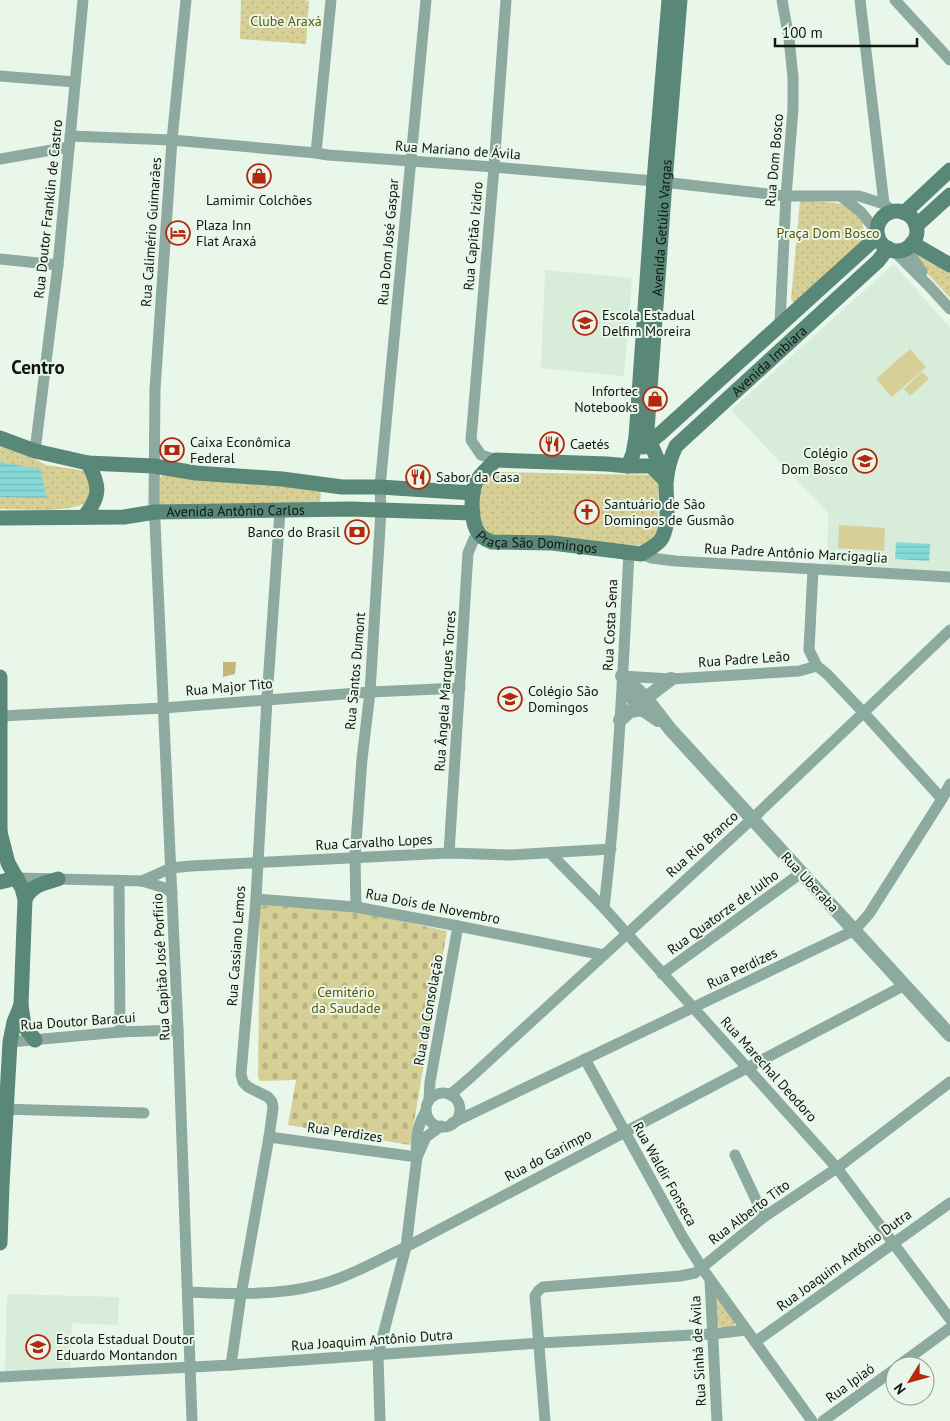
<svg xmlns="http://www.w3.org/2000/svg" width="950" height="1421" font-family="'PT Sans',sans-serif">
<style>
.built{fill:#d7ecd9}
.forest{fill:url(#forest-crowns)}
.cemetery{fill:url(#cemetery-stones)}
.park{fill:url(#park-dots)}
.pitch{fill:#d7d096}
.water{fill:url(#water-rules)}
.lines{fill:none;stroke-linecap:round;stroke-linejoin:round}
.minor{stroke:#8caa9f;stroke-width:11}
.tertiary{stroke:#8caa9f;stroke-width:14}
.secondary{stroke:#598778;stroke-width:15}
.labels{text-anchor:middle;stroke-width:4;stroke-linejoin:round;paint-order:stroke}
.park-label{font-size:14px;fill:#60570a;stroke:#e8f7e9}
.street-label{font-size:14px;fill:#101510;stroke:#e8f7e9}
.poi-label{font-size:14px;fill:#101510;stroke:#e8f7e9;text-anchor:start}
.district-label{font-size:19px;font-weight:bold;fill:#101510;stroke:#e8f7e9}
</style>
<defs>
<pattern id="forest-crowns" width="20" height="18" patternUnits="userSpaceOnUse" patternTransform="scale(1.25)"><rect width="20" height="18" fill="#c0b779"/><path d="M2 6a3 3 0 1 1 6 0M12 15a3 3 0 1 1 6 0" fill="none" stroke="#a49c68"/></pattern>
<pattern id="cemetery-stones" width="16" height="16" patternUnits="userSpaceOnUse" patternTransform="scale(1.25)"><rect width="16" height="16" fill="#d7d096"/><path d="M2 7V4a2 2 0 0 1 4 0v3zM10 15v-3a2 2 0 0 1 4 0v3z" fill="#b8b280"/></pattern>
<pattern id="park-dots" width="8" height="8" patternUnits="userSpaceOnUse" patternTransform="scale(1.25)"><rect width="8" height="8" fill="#d7d096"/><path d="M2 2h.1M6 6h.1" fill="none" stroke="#b8b280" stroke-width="1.8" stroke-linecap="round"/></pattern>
<pattern id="water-rules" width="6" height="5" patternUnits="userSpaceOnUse" patternTransform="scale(1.25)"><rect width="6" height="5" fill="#85dad8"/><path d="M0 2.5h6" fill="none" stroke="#72bab8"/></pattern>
</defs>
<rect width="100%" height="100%" fill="#e8f7e9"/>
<g class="built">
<path d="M894 264 950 328V573L827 568 828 513 731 410Z"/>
<path d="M545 270 632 278 624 376 541 368Z"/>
<path d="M7 1294 119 1297 118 1325 72 1323 70 1370 5 1372Z"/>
</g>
<path class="forest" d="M223 662H236L235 674 223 677Z"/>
<path class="cemetery" d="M260 905 354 911 447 931 410 1145 288 1125 296 1080 260 1081 258 1077Z"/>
<g class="park">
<path d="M241 0H303L309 1 306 44 240 39Z"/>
<path d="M800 200 847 204 862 222 866 239 796 304 791 300Z"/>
<path d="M916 254 950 270V298L925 271Z"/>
<path d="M0 443 7 444 46 465 87 471 92 477 89 502C64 514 27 509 0 509Z"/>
<path d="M493 472 653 475 659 480 657 535 647 546 494 536 478 527 480 484Z"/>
<path d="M162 475 321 488 320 507 163 511 158 504 156 484Z"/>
<path d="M718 1295 735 1322 734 1327 727 1328 717 1326 714 1298Z"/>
</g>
<g class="pitch">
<path d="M910 349 926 367 892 397 876 379Z"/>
<path d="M922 372 929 379 910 396 904 389Z"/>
<path d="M839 525 885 528 884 551 838 548Z"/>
</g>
<g class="water">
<path d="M0 462 40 469 47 498 0 497Z"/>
<path d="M896 542 930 544 929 561 895 559Z"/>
</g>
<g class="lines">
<g class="minor">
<path d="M186 0 172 140 155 389 154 500 178 1030 192 1421"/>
<path d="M860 0 884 204"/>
<path d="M895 0 950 60"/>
<path d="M0 76 75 82"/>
<path d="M70 136 172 140 316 153 328 155 494 167 654 181 786 196H859L884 204 893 211"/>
<path d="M316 153 331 0"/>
<path d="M0 159 69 147"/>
<path d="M842 197 861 212 877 232"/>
<path d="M906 248 922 272"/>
<path d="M893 250 930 287 950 309"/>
<path d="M0 259 58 265"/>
<path d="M780 324 786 196 793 109V77L789 39 782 0"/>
<path d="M35 451 58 265 83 0"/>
<path d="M496 460 481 455 471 440 494 167 506 0"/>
<path d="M641 554 651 558 676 561 950 577"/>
<path d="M813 569 809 650 817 666 827 674 864 713 942 799"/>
<path d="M622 676 671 679 704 677 799 671 817 666"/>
<path d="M1 716 163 708 370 692 460 688"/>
<path d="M449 853 468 553 474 539 479 534"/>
<path d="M550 853 604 908 837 1168 950 1319"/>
<path d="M17 878 142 881 165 888 172 893"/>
<path d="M119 880 120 1032"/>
<path d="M142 881 171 868 191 866 449 853 511 855 611 849"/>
<path d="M256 899 356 907 458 926 604 955"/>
<path d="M356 907 355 857 362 759 370 692 381 510 380 487 426 0"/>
<path d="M604 908C618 790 623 671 629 552"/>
<path d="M662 974 801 873"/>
<path d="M10 1042 120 1032 178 1030"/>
<path d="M585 1059 682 1236 702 1268 812 1421"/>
<circle cx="443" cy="1110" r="17"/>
<path d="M450 1095 471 1077 752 819 950 630"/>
<path d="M429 1100 430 1082 458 926"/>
<path d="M0 1109 144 1113"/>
<path d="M452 1123 855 930 869 914 942 799 950 784"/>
<path d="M269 1137 417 1157"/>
<path d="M418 1155 426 1137 441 1126"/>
<path d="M735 1155 764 1217"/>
<path d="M710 1280 717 1421"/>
<path d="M189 1292C232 1294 276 1296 318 1285 347 1278 378 1260 406 1247L905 985"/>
<path d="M755 1342 950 1203"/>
<path d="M231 1365 241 1295 269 1137 273 1108 272 1102 268 1097 248 1087 243 1082 241 1074 256 899 267 699 280 511"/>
<path d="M898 1366 950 1328"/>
<path d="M0 1377 231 1365 540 1343 712 1334 746 1330"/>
<path d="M380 1421 378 1354 406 1247 417 1157C415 1141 417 1125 426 1111"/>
<path d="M545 1421 535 1296 538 1291 543 1287 680 1276 695 1273 764 1217 837 1168 950 1082"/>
<path d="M823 1421 895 1369"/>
</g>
<g class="tertiary">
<path d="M622 676 646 698 670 729 950 1035"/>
<path d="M624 689 642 709 658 720"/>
<path d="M646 698 671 679"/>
<path d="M620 720 630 711 642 709"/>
</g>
<g class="secondary">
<circle cx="897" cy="231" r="20"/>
<path d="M904 213 950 170"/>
<path d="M916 226 950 195"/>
<path d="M912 243 950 265"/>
<path d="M0 438 35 451 88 463 154 466 196 473 282 479 342 487H380L473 493"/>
<path d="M643 447 661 433 878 236"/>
<path d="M628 466 633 454 636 437 654 181 669 0"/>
<path id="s1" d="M664 475 650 442 647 430 665 182 680 0"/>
<path id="s2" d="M666 481 651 466H628L607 464 496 460C489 467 479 475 475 484 472 492 472 499 472 508 473 523 475 537 492 542L552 543 641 554C648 550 658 545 662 538 670 522 666 501 666 484 667 471 670 458 676 446L878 261 888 248"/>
<path d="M84 517C101 496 100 486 88 463"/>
<path id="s3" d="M0 518 124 517 155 512 349 509 473 513"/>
<path d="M0 677V833"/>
<path d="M0 882 17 878"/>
<path d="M25 899C33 884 43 884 58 879"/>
<path d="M21 1005 24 1026 35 1040"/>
<path d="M0 1243 2 1185 10 1042 14 1022 21 1005 25 899 22 888 8 863 0 832"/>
</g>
</g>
<defs>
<g id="shop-ring" transform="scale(1.25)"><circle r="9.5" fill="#e8f7e9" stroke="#b5280e" stroke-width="1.5"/><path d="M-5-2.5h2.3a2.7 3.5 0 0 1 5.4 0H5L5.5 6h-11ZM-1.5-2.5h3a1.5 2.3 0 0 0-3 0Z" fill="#b5280e"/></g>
<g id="hotel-ring" transform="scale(1.25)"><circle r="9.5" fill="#e8f7e9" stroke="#b5280e" stroke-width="1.5"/><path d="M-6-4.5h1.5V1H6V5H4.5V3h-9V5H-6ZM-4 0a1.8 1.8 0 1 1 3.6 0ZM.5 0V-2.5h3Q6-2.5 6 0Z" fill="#b5280e"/></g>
<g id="school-ring" transform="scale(1.25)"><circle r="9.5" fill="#e8f7e9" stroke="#b5280e" stroke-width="1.5"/><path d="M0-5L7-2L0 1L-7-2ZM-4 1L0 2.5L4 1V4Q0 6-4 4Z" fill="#b5280e"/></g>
<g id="restaurant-ring" transform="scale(1.25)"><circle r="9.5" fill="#e8f7e9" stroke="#b5280e" stroke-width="1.5"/><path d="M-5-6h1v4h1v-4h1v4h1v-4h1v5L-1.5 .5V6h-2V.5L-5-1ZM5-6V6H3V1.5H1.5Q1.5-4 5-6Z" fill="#b5280e"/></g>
<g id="bank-ring" transform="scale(1.25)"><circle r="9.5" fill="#e8f7e9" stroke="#b5280e" stroke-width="1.5"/><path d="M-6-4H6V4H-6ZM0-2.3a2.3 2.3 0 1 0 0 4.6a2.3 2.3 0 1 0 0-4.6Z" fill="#b5280e"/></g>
<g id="church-ring" transform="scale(1.25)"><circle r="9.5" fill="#e8f7e9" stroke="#b5280e" stroke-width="1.5"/><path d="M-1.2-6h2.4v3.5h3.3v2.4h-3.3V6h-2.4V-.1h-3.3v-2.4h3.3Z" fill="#b5280e"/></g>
</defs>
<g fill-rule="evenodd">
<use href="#shop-ring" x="259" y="176"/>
<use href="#hotel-ring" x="178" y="233"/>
<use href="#school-ring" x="585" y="323"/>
<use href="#shop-ring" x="655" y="399"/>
<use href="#restaurant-ring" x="552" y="444"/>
<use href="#bank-ring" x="172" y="450"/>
<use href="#school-ring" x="865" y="461"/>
<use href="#restaurant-ring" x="418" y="477"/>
<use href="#church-ring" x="587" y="512"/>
<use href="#bank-ring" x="357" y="532"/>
<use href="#school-ring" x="510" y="699"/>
<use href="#school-ring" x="38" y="1347"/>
</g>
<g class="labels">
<g class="park-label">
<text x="286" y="26">Clube Araxá</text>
<text x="828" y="238">Praça Dom Bosco</text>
<text x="346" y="997">Cemitério<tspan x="346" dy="16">da Saudade</tspan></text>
</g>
<g class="street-label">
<text transform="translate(458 150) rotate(4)" y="5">Rua Mariano de Ávila</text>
<text transform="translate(774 160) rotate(-85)" y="5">Rua Dom Bosco</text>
<text transform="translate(48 209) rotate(-84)" y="5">Rua Doutor Franklin de Castro</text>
<text dy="5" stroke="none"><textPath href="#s1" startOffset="251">Avenida Getúlio Vargas</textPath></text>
<text transform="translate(151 232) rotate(-86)" y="5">Rua Calimério Guimarães</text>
<text transform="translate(473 236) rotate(-85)" y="5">Rua Capitão Izidro</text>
<text transform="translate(388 242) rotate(-85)" y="5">Rua Dom José Gaspar</text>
<text dy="5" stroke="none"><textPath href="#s2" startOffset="672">Avenida Imbiara</textPath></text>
<text dy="5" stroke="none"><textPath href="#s3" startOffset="236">Avenida Antônio Carlos</textPath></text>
<text dy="5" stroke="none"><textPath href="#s2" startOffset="320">Praça São Domingos</textPath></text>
<text transform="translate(796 553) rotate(3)" y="5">Rua Padre Antônio Marcigaglia</text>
<text transform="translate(610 625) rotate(-87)" y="5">Rua Costa Sena</text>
<text transform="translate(744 659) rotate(-4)" y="5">Rua Padre Leão</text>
<text transform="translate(355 671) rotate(-85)" y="5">Rua Santos Dumont</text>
<text transform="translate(229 687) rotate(-5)" y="5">Rua Major Tito</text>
<text transform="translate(445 691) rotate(-86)" y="5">Rua Ângela Marques Torres</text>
<text transform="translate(374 842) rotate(-3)" y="5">Rua Carvalho Lopes</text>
<text transform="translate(702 844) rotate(-42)" y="5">Rua Rio Branco</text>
<text transform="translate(810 882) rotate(47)" y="5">Rua Uberaba</text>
<text transform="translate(433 906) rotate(11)" y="5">Rua Dois de Novembro</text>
<text transform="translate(723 912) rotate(-36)" y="5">Rua Quatorze de Julho</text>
<text transform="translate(236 946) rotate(-86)" y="5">Rua Cassiano Lemos</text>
<text transform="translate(161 967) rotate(-93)" y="5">Rua Capitão José Porfírio</text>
<text transform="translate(742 968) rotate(-26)" y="5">Rua Perdizes</text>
<text transform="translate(428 1010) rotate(-80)" y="5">Rua da Consolação</text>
<text transform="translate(78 1021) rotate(-4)" y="5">Rua Doutor Baracui</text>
<text transform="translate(769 1069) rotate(48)" y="5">Rua Marechal Deodoro</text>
<text transform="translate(345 1132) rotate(8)" y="5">Rua Perdizes</text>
<text transform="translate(548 1155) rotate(-28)" y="5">Rua do Garimpo</text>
<text transform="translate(665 1174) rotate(61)" y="5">Rua Waldir Fonseca</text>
<text transform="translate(749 1212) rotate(-37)" y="5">Rua Alberto Tito</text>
<text transform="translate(844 1260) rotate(-36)" y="5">Rua Joaquim Antônio Dutra</text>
<text transform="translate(372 1340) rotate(-4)" y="5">Rua Joaquim Antônio Dutra</text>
<text transform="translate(698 1351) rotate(-93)" y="5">Rua Sinhá de Ávila</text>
<text transform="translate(850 1383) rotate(-36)" y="5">Rua Ipiaó</text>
</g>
<g class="poi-label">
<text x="259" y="205" text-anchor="middle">Lamimir Colchões</text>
<text x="196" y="230">Plaza Inn<tspan x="196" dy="16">Flat Araxá</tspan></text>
<text x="602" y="320">Escola Estadual<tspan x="602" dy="16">Delfim Moreira</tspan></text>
<text x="638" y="396" text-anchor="end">Infortec<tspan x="638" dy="16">Notebooks</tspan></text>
<text x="190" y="447">Caixa Econômica<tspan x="190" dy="16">Federal</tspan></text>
<text x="570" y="449">Caetés</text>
<text x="848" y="458" text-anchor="end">Colégio<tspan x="848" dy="16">Dom Bosco</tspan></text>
<text x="436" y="482">Sabor da Casa</text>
<text x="604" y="509">Santuário de São<tspan x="604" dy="16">Domingos de Gusmão</tspan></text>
<text x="340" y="537" text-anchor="end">Banco do Brasil</text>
<text x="528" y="696">Colégio São<tspan x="528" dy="16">Domingos</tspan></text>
<text x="56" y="1344">Escola Estadual Doutor<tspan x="56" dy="16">Eduardo Montandon</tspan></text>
</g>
<g class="district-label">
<text x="38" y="374">Centro</text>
</g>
</g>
<g transform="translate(910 1381) rotate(233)"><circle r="24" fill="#e8f7e9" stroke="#929d92"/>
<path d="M0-4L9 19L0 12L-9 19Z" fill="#b5280e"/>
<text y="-8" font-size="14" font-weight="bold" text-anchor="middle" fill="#101510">N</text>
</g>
<path d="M775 38v8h142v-8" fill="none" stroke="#101510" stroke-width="2.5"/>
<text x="782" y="38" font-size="15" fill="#101510" stroke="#e8f7e9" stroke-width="4" paint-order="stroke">100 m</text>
</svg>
